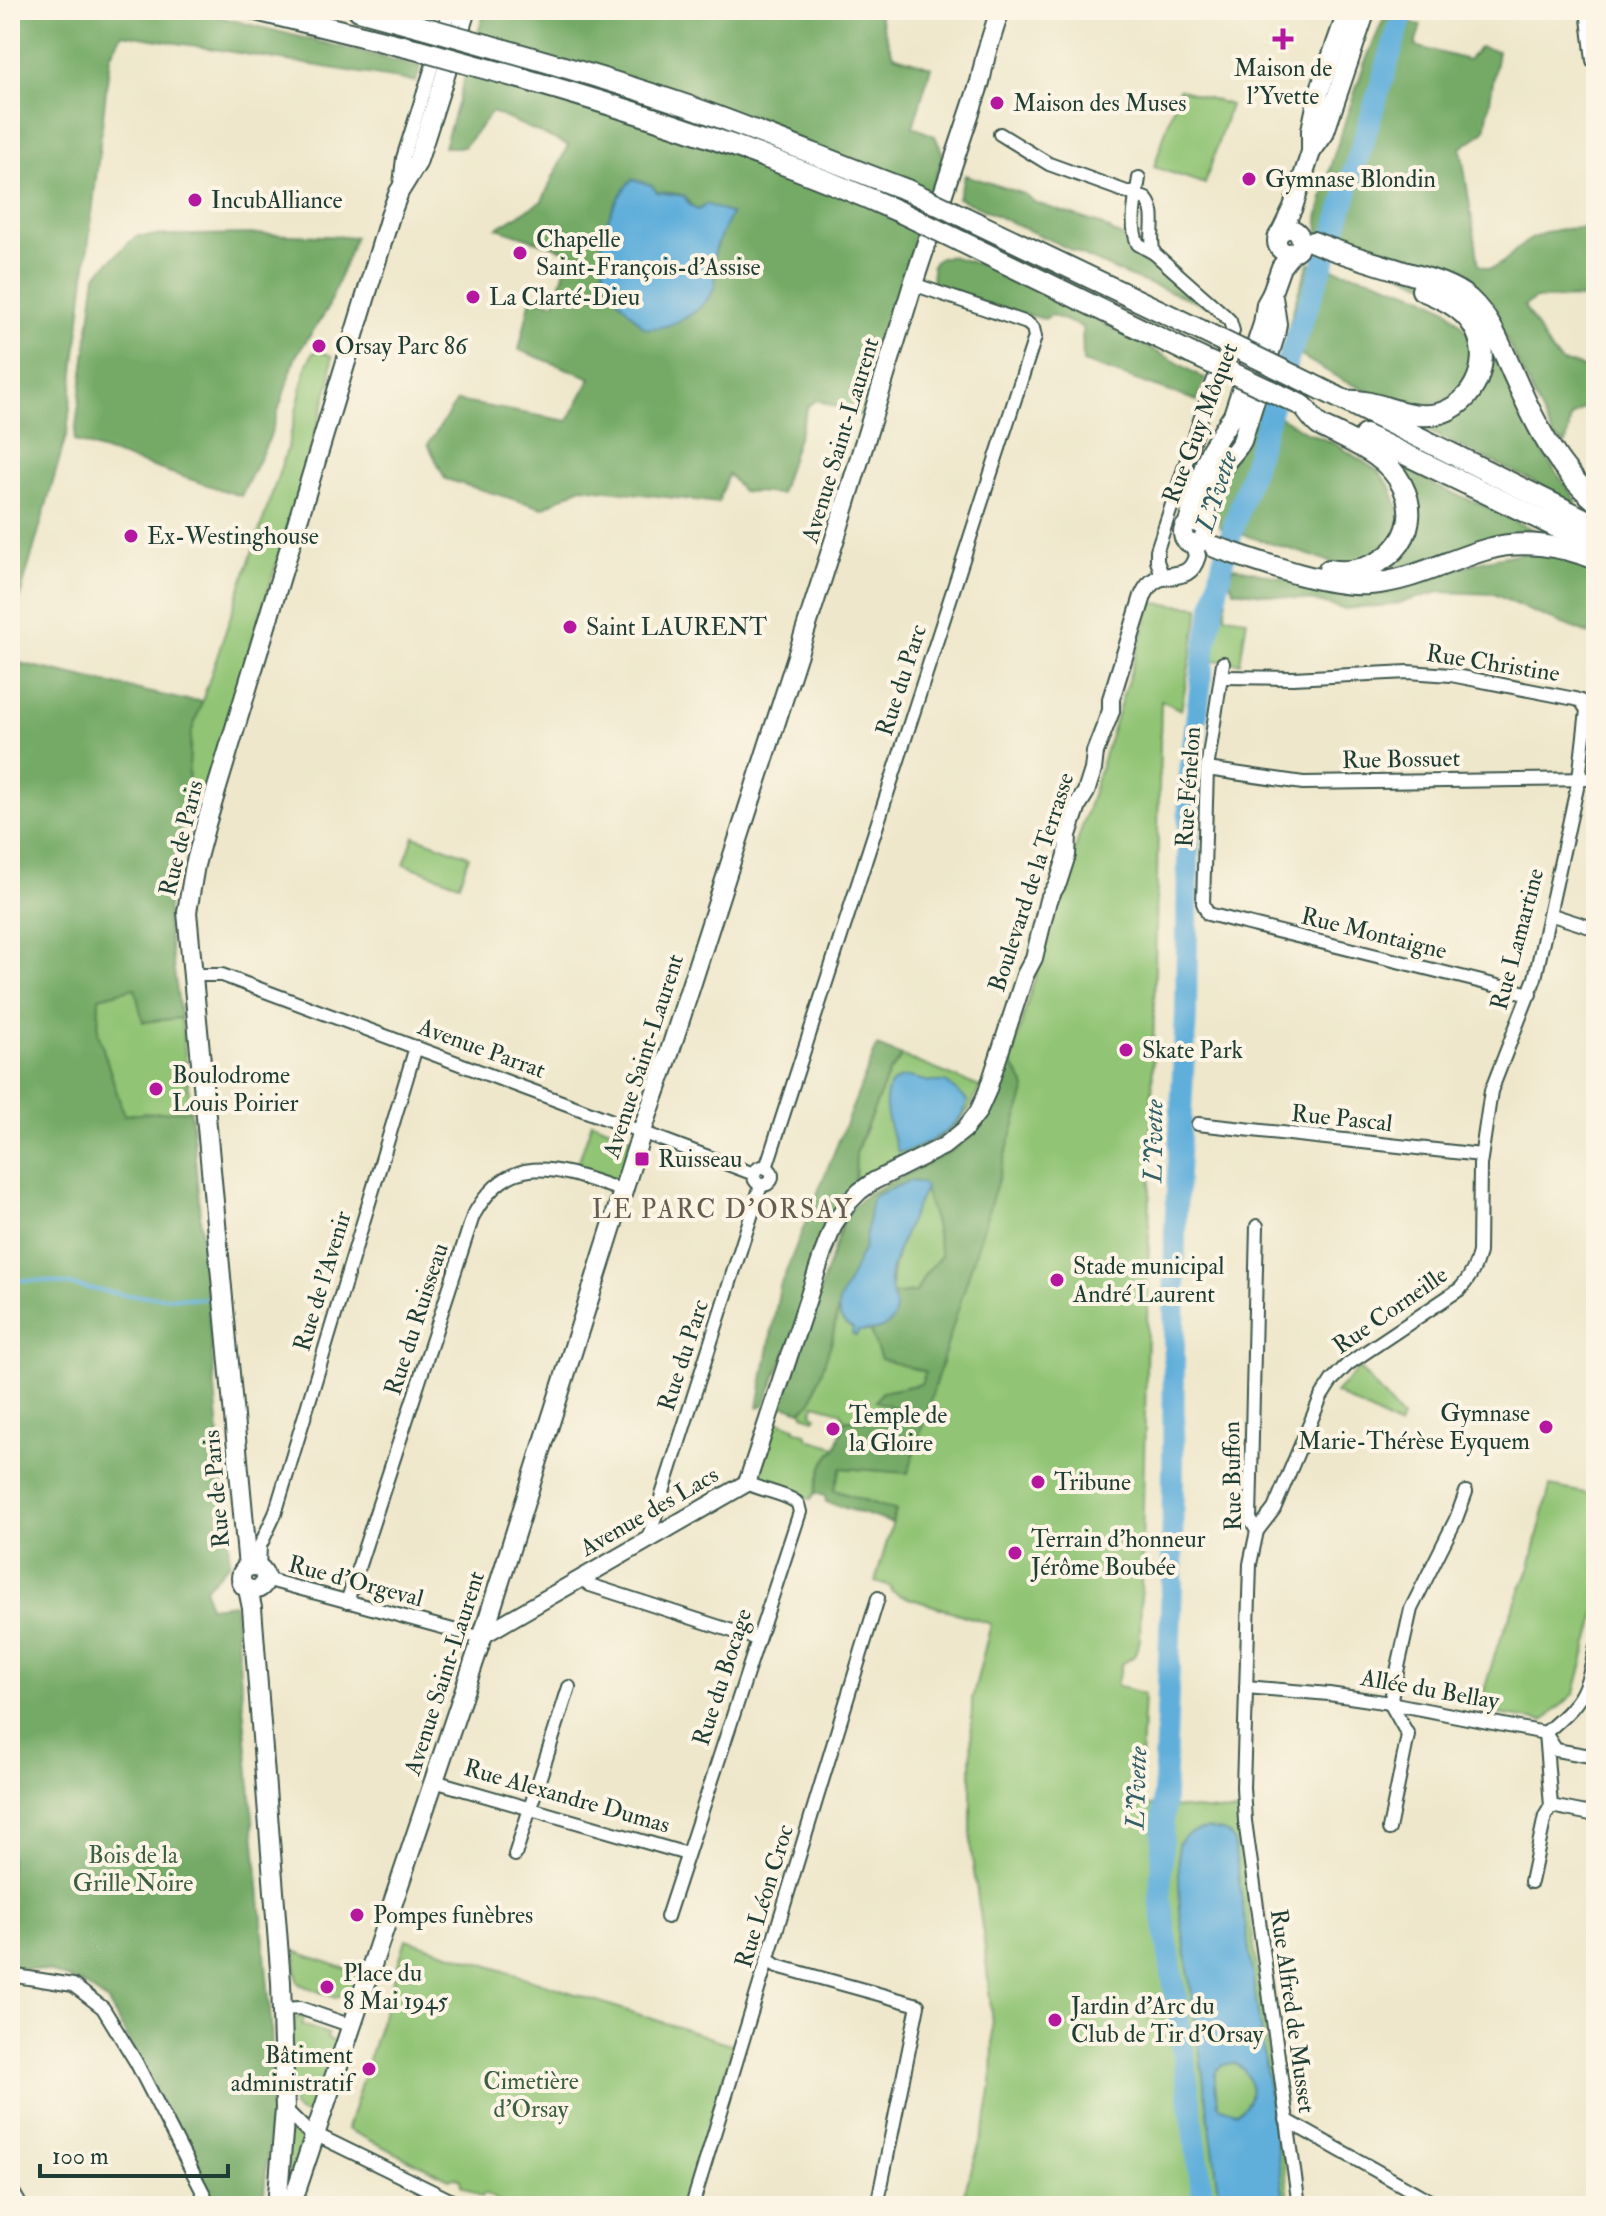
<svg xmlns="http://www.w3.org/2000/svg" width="1606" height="2216" font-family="'IM FELL Double Pica',serif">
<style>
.green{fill:#91c474;stroke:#588054;stroke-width:2}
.forest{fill:#74aa66;stroke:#4a744d;stroke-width:2;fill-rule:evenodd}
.water{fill:#61afdb;stroke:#407688;stroke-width:2;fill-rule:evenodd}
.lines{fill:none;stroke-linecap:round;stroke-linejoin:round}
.stream{stroke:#61afdb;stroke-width:4}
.river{stroke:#61afdb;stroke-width:22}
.minor-casing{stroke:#3e564b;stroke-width:16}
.tertiary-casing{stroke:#3e564b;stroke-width:20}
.secondary-casing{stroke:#3e564b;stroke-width:22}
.trunk-casing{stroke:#3e564b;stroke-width:24}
.minor{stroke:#fff;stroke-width:12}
.tertiary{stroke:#fff;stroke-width:16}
.secondary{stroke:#fff;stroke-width:18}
.trunk{stroke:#fff;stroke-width:20}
.trunk-bridge-casing{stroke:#3e564b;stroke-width:24;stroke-linecap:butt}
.trunk-bridge{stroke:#fff;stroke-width:20}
.poi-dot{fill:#b5179e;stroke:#fcf5e5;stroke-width:3}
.labels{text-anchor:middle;stroke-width:8;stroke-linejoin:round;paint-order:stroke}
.poi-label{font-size:24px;fill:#1f3d34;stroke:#fcf5e5;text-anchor:start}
.street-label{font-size:24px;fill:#1f3d34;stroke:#fcf5e5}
.park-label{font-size:24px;fill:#3c5f44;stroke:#fcf5e5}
.water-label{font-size:26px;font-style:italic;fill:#335f66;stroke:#fcf5e5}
.neighbourhood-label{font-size:26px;letter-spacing:2px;fill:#665d52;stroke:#fcf5e5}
</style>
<rect width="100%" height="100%" fill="#fcf5e5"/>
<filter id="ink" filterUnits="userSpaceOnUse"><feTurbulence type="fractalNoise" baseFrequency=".0125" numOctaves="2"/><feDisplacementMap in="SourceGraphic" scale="16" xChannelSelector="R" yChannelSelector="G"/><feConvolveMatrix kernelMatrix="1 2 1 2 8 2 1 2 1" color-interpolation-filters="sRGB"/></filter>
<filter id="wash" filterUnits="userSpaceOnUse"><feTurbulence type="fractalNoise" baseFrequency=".006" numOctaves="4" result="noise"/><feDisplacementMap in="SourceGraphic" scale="32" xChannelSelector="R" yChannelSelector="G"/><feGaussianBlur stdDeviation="1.8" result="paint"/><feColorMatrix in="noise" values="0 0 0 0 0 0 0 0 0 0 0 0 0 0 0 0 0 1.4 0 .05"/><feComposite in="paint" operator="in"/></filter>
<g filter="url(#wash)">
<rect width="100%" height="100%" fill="#eee7cb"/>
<g class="green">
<path d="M1179 89 1230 105 1205 184 1154 167Z"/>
<path d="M318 351 332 356 330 382 293 512 202 798H187L191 734 288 446 307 364 313 353Z"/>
<path d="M1221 598 1226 599 1225 616 1247 619 1240 663 1212 660Z"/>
<path d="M1152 603 1200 607 1181 710 1161 700 1140 1640 1134 1656 1122 1664 1116 1685 1144 1694 1139 1804 1239 1813 1251 1923 1290 2206H960L986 2123 992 2084 993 2040 990 2000 984 1941 971 1851V1769L972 1699 991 1624 899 1595 892 1591 890 1586 875 1582 896 1511 834 1490 841 1468 900 1472 1026 1088 1011 1061 1027 1003Z"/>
<path d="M414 836 469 856 459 884 404 864Z"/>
<path d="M136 987 143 1022 181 1018 191 1110 124 1115 98 1033 99 997Z"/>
<path d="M902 1056 980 1087C954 1154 902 1145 855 1187L856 1152 889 1073Z"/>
<path d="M592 1122 632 1137 618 1183 576 1169Z"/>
<path d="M925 1188 935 1224 941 1256 925 1274 916 1292 892 1295C887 1263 911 1218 925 1188Z"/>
<path d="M838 1310C842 1327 853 1330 870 1331L881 1359 926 1372 921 1384 882 1392 877 1401 909 1412 904 1421 845 1420 840 1411 815 1404 812 1413 816 1416 814 1419 804 1415V1413L801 1411 811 1402 832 1340Z"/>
<path d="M1359 1368 1402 1418 1399 1427 1335 1393Z"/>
<path d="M776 1420 795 1427 794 1430 806 1433 808 1439 836 1447 823 1464 815 1493 811 1499 765 1483 760 1468Z"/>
<path d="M1550 1486 1596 1495V1613L1575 1693 1544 1721 1478 1711 1497 1647 1530 1567Z"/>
<path d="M406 1939 733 2045 683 2206H509L484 2193 482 2197 461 2185 460 2179 454 2177 449 2179 347 2129Z"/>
<path d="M295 1951 360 1974 353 1998 340 1995 335 1998 299 1984 297 1980Z"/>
<path d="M305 2015 302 2025 328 2034 327 2038 335 2041 339 2030 341 2034 314 2113C305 2115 299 2114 293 2107 292 2088 286 2042 291 2027 294 2019 297 2016 305 2015Z"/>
<path d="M290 2120 309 2142 285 2206Z"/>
</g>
<g class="forest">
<path d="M10 10H192L421 67 416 82 122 34 110 56 67 433 10 631Z"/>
<path d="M485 10H553L598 19 608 10H877L893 55 931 67 913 127 935 136 944 156 933 183 919 249 866 418 817 400 808 406 780 494 742 491 728 474 718 503 581 487 543 508 445 479 428 444 457 401 568 421 591 378 519 350 531 298 555 303 570 252 497 228 542 201 568 145 492 112 464 147H444ZM651 185 657 192C664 193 677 192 683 196 689 200 690 206 697 210L702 208 720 237 714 255 716 278 645 327 614 293 605 275 602 246 603 233Z"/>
<path d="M1385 16 1421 25 1415 46 1468 60 1480 47 1498 51 1485 131 1461 148 1479 265 1490 269C1506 264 1512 251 1526 242 1549 227 1570 228 1596 228V298L1536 299 1524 306 1552 353 1563 363 1577 365 1596 375V399L1571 417 1566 444 1554 438 1494 314 1319 237 1318 218 1332 161 1365 62Z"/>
<path d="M965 175 1024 194 1036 203 1097 223 1156 255 1206 305 1128 276 958 198Z"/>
<path d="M256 234 355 237 327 310 296 356 269 439 241 496 74 441 96 275 136 236Z"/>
<path d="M950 256 995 269 1020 281 1173 360 1205 379 1197 401 1083 362 1082 327 1051 315 1045 319 933 291 932 265 939 258Z"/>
<path d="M1309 263 1374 279 1425 297 1447 309 1471 335 1474 360 1470 376 1459 390 1446 400 1425 405H1403L1344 381 1284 346 1297 296Z"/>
<path d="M1498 360 1545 456 1577 501 1575 504 1529 479 1419 427 1421 423 1484 387 1493 361Z"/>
<path d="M1254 402 1308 433 1334 443 1378 471 1391 487 1399 510 1398 523 1394 536 1371 560 1338 564 1221 528 1216 512 1222 482Z"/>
<path d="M1406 467 1438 487 1483 505 1548 537 1407 571 1379 574 1392 564 1403 553 1402 470Z"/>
<path d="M1526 552 1564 556 1596 567V637L1528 610 1494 594 1439 592 1392 605 1343 609 1314 601 1234 590 1228 578 1234 567 1343 592 1385 590 1486 560Z"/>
<path d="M10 661 179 699 202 701 191 734 187 798 168 903 167 924 181 1018 143 1022 135 988 99 997 98 1033 124 1115 191 1110 230 1563 205 1588 209 1607 234 1604 271 2022 273 2088 263 2206H216L108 2002 83 1984 48 1971 10 1967Z"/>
<path d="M877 1046 902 1056 889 1073 856 1151 855 1187 764 1405 758 1407 780 1286Z"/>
<path d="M1011 1061 1026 1088 908 1473 841 1468 834 1490 896 1511 892 1523 826 1502 825 1496 815 1493 823 1464 836 1448 845 1420 904 1421 909 1413 876 1401 882 1392 921 1384 926 1372 881 1359 870 1331 880 1329 895 1313 892 1295 916 1292 925 1274 941 1256 935 1224 922 1183 910 1181 876 1195 872 1199 868 1232 864 1248 839 1302 832 1340 811 1403 801 1411 782 1405 842 1224 852 1207 869 1193 948 1153 971 1137 986 1114 1007 1064Z"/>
</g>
<g class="water">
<path d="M632 179 651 185 657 192 684 196 689 204 697 210 702 208 706 204 731 214C725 227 716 242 714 256 713 267 718 278 714 288 703 313 670 330 645 328 635 317 624 307 615 295 589 257 605 211 632 179Z"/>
<path d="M909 1077 930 1082H946L967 1100C966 1124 921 1151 898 1152 890 1130 870 1079 909 1077Z"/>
<path d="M910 1181 922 1183 925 1188C913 1214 896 1249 890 1276 888 1289 900 1308 893 1319 886 1331 870 1331 858 1331L856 1336 852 1334 853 1329C841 1323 837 1316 839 1302L864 1248 872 1199 876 1195Z"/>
<path d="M1208 1829C1221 1830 1229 1830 1234 1843L1285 2206H1221L1180 1911 1178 1844C1186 1832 1194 1831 1208 1829ZM1233 2063C1254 2071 1258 2103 1236 2112L1221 2107 1218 2104C1217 2085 1205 2066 1233 2063Z"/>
</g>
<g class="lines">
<path class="stream" d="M10 1280 46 1281 126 1295 205 1299"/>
<path class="river" d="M1204 2206 1176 1998 1160 1899 1172 1584 1175 1232 1186 1013 1189 781 1204 655 1223 561 1280 381 1334 235 1404 10"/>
</g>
</g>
<g filter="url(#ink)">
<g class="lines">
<g class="minor-casing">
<g id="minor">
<path d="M1000 134 1049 164 1146 199C1159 214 1148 236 1154 253"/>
<path d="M1139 178C1136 199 1129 224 1138 244L1154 253 1224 315 1230 321 1233 331 1211 387 1157 550V561L1162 575"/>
<path d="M400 185 403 158 450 10"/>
<path d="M1223 663 1207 769 1203 903 1208 914 1530 994"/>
<path d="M1222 677 1293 678 1408 672 1451 675 1575 699 1581 701 1587 710 1579 779 1535 978 1491 1091 1480 1165 1479 1252C1476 1267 1470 1278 1460 1289L1348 1364 1332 1380 1321 1397 1274 1509 1257 1531"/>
<path d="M1207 769 1303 783 1596 779"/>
<path d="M1549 914 1596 929"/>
<path d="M192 975H222L754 1174"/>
<path d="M1198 1124 1481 1155"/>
<circle cx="763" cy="1176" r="9"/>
<path d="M766 1168 1035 337 1033 328 1027 323 913 284"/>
<path d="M1257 1226 1250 1519 1257 1531 1250 1564 1243 1787 1245 1821 1299 2206"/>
<path d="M648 1539 761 1185"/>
<path d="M259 1568 260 1546 275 1514 416 1047"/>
<path d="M581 1578 590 1585 757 1639"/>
<path d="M265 1579 475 1636 483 1635"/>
<path d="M347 1602 473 1216C512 1145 563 1171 624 1191"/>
<path d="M1246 1687 1329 1694 1390 1703 1545 1733 1556 1750 1596 1757"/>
<path d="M434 1781 687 1854"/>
<path d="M1551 1806 1596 1815"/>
<path d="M1389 1829 1408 1735 1390 1703 1411 1609 1456 1519 1466 1492"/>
<path d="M515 1855 569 1687"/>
<path d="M1531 1882 1545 1816 1551 1806 1545 1733C1584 1700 1585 1694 1596 1646"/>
<path d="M667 1917 800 1512C798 1505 799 1503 793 1500 781 1493 761 1490 747 1483"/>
<path d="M768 1960 777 1966 918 2005 877 2206"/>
<path d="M10 1975 73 1985 103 2008 136 2062 210 2206"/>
<path d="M282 2009 300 2008 352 2026"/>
<path d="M285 2109 310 2134 319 2136 462 2206"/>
<path d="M1286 2120 1439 2206"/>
<path d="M10 2187 21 2206"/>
<path d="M692 2206 878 1598"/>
</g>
</g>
<g class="tertiary-casing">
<path id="tertiary" d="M483 1635 747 1483 823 1253 834 1224 849 1202 860 1191 874 1181 944 1146 964 1130 978 1112 987 1092 1025 975 1034 958 1048 900 1058 883 1067 855 1068 835 1078 805 1086 792 1093 770 1095 752 1111 711V699L1143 596C1158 560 1187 591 1197 556L1194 544"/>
</g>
<g class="secondary-casing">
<g id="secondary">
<path d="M1590 10 1596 60"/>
<path d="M1311 152 1324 134 1366 10"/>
<circle cx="1289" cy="241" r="12"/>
<path d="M1281 232 1293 207 1311 152V130L1319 92 1348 10"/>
<circle cx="1194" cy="533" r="11"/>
<path d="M1188 523 1205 463 1211 449 1233 415 1263 324 1266 304 1271 295 1281 267 1292 253"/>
<path d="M1204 527C1206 510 1208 492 1215 477 1222 463 1235 454 1242 441L1275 336 1277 324 1273 297"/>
<circle cx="253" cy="1578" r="12"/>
<path d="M248 1567 187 912 195 865 206 824 391 213 399 192 417 163 466 10"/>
<path d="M248 1589 252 1608 281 1982 285 2109 277 2206"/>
<path d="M291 2206 483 1635 642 1131 669 1054 838 529 913 284 980 82 986 54 1000 10"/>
</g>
</g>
<g class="trunk-casing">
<g id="trunk">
<path d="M256 10 419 50"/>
<path d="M359 10 426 28"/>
<path d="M487 45C555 64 624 84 691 107 764 133 835 163 907 190"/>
<path d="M480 67C624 106 766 152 902 213"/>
<path d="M966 218 1200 330"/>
<path d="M960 241 1192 354"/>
<path d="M1313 242C1342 254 1372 262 1401 271 1424 278 1450 283 1469 299 1492 320 1503 351 1515 378 1535 423 1557 469 1596 501"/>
<path d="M1311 384 1596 525"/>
<path d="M1346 401C1377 398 1405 421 1437 414 1476 405 1494 358 1473 325 1462 307 1441 298 1422 290"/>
<path d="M1303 406C1308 412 1313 420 1319 425 1325 429 1334 432 1341 436 1365 448 1389 460 1402 485 1428 535 1380 579 1329 570"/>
<path d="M1365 435 1596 546"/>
<path d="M1215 547C1259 562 1325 587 1370 584 1412 581 1448 560 1488 549 1523 539 1563 546 1596 559"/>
</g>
</g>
<use href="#minor" class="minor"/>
<use href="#tertiary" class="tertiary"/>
<use href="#secondary" class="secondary"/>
<use href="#trunk" class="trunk"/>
<g class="trunk-bridge-casing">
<g id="trunk-bridge">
<path d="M426 28 487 45"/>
<path d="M419 50 480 67"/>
<path d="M907 190 966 218"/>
<path d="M902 213 960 241"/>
<path d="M1200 330 1311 384"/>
<path d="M1192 354 1303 406"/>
</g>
</g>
<use href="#trunk-bridge" class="trunk-bridge"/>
</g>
</g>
<g class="poi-dot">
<path d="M1279 27h8v8h8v8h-8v8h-8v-8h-8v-8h8z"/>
<circle cx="997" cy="103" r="8"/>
<circle cx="1249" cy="179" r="8"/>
<circle cx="195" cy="200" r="8"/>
<circle cx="520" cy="253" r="8"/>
<circle cx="473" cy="297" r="8"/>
<circle cx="319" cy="346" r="8"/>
<circle cx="131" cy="536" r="8"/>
<circle cx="570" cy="627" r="8"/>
<circle cx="1126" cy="1050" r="8"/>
<circle cx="156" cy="1089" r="8"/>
<rect x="634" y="1151" width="16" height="16" rx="4"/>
<circle cx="1057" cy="1280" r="8"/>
<circle cx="1546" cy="1427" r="8"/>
<circle cx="833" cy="1429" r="8"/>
<circle cx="1038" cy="1482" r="8"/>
<circle cx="1015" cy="1553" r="8"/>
<circle cx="357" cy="1915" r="8"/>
<circle cx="327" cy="1987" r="8"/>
<circle cx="1055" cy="2020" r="8"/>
<circle cx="369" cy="2069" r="8"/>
</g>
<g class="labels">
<g class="poi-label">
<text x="1283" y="76" text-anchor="middle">Maison de<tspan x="1283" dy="28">l'Yvette</tspan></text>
<text x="1013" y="111">Maison des Muses</text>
<text x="1265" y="187">Gymnase Blondin</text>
<text x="211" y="208">IncubAlliance</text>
<text x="536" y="247">Chapelle<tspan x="536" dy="28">Saint-François-d'Assise</tspan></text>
<text x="489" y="305">La Clarté-Dieu</text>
<text x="335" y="354">Orsay Parc 86</text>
<text x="147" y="544">Ex-Westinghouse</text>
<text x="586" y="635">Saint LAURENT</text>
<text x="1142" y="1058">Skate Park</text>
<text x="172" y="1083">Boulodrome<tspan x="172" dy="28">Louis Poirier</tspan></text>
<text x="658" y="1167">Ruisseau</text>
<text x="1073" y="1274">Stade municipal<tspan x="1073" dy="28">André Laurent</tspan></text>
<text x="1530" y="1421" text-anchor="end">Gymnase<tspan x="1530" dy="28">Marie-Thérèse Eyquem</tspan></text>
<text x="849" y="1423">Temple de<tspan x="849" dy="28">la Gloire</tspan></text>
<text x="1054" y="1490">Tribune</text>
<text x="1031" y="1547">Terrain d'honneur<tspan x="1031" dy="28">Jérôme Boubée</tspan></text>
<text x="373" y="1923">Pompes funèbres</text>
<text x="343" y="1981">Place du<tspan x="343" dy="28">8 Mai 1945</tspan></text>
<text x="1071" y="2014">Jardin d'Arc du<tspan x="1071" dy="28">Club de Tir d'Orsay</tspan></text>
<text x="353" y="2063" text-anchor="end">Bâtiment<tspan x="353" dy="28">administratif</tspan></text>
</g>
<g class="street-label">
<text transform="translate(1200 423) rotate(-69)" y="8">Rue Guy Môquet</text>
<text transform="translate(840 440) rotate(-73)" y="8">Avenue Saint-Laurent</text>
<text transform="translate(1493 663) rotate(9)" y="8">Rue Christine</text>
<text transform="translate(901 680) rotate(-72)" y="8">Rue du Parc</text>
<text transform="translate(1401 759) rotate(-1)" y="8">Rue Bossuet</text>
<text transform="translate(1188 787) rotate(-86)" y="8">Rue Fénelon</text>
<text transform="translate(181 838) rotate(-76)" y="8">Rue de Paris</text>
<text transform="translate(1031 882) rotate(-72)" y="8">Boulevard de la Terrasse</text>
<text transform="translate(1374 933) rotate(14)" y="8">Rue Montaigne</text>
<text transform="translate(1517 939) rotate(-75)" y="8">Rue Lamartine</text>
<text transform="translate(482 1048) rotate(20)" y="8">Avenue Parrat</text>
<text transform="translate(643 1056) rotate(-72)" y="8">Avenue Saint-Laurent</text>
<text transform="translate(1342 1118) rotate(6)" y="8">Rue Pascal</text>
<text transform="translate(322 1281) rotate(-73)" y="8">Rue de l'Avenir</text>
<text transform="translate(1390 1310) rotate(-35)" y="8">Rue Corneille</text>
<text transform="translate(416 1319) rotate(-72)" y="8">Rue du Ruisseau</text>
<text transform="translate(683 1355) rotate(-72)" y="8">Rue du Parc</text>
<text transform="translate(1232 1476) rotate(-91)" y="8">Rue Buffon</text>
<text transform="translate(216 1489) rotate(-95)" y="8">Rue de Paris</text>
<text transform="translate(649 1511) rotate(-30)" y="8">Avenue des Lacs</text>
<text transform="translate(356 1581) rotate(15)" y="8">Rue d'Orgeval</text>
<text transform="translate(444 1673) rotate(-72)" y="8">Avenue Saint-Laurent</text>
<text transform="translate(722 1677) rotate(-72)" y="8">Rue du Bocage</text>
<text transform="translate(1430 1689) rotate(10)" y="8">Allée du Bellay</text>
<text transform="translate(567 1796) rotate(16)" y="8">Rue Alexandre Dumas</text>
<text transform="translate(764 1896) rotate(-73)" y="8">Rue Léon Croc</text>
<text transform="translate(1293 2011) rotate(82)" y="8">Rue Alfred de Musset</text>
</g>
<g class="park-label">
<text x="133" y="1863">Bois de la<tspan x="133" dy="28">Grille Noire</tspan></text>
<text x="531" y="2089">Cimetière<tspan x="531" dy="28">d'Orsay</tspan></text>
</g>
<g class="water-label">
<text transform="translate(1216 491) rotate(-72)" y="9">L'Yvette</text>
<text transform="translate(1153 1141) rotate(-89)" y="9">L'Yvette</text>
<text transform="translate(1136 1788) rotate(-88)" y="9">L'Yvette</text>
</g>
<g class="neighbourhood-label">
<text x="723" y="1218">LE PARC D'ORSAY</text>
</g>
</g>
<rect width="1606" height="2216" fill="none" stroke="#fcf5e5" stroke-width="40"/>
<path d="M40 2164v12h188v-12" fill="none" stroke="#1f3d34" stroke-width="4"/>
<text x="52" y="2164" font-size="24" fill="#1f3d34" stroke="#fcf5e5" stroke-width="6" paint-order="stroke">100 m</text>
</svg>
